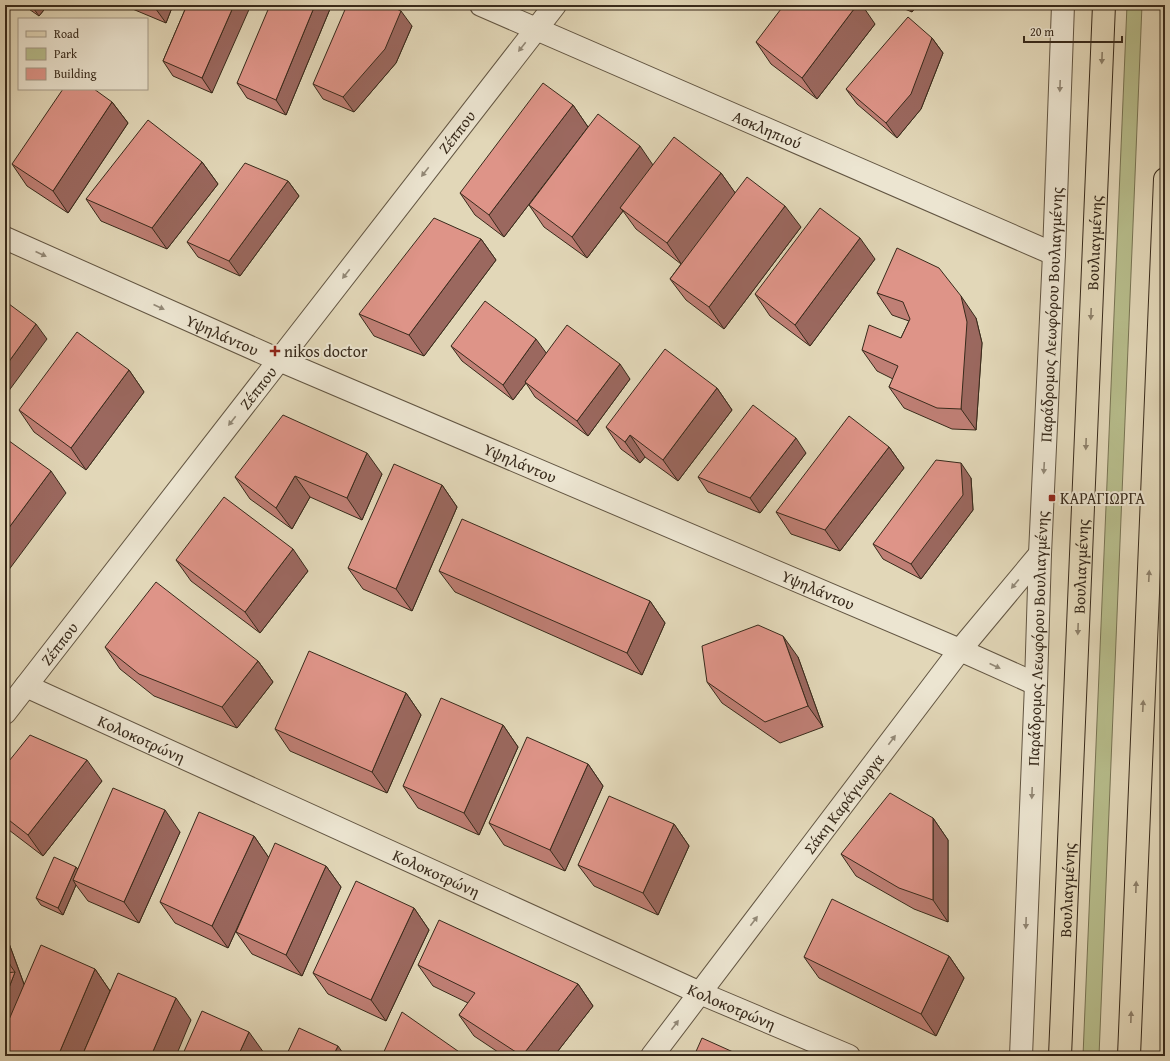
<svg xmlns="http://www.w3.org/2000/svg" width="1170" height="1061" font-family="'Gentium Book Plus',serif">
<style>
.green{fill:#b7bd8c;stroke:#787454}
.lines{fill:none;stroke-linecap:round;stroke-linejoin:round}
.minor-casing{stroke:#625542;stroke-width:24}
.tertiary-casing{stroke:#625542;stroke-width:24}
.primary-casing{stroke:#382a1b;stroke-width:24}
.minor{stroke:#ece5d1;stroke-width:22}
.tertiary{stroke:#ece5d1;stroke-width:22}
.primary{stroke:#e2d7b8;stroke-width:22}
.wall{fill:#bf7f75;stroke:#382a1b}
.shaded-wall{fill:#9b685f;stroke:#382a1b}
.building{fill:#de9488;stroke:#382a1b}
.oneway{fill:#928876}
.oneway2{fill:#8d806a}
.poi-dot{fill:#8f2418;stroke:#ece5d1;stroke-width:1.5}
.labels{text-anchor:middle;stroke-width:4;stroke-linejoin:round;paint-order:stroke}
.street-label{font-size:16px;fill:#382a1b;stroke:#ece5d1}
.poi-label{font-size:16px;fill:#382a1b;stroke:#ece5d1;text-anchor:start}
</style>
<rect width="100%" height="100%" fill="#e2d7b8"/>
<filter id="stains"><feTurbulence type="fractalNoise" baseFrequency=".005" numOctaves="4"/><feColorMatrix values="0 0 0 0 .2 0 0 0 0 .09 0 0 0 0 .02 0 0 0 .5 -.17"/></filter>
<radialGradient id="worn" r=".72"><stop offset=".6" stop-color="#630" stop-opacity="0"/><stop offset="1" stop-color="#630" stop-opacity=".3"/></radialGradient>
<path class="green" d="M1127 5H1142L1099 1056H1083Z"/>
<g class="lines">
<g class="minor-casing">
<g id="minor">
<path id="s1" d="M481 5 1054 254"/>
<path id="s2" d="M5 238 279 360 960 650 1036 684"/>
<path id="s3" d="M26 686 700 993 849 1056"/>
<path id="s4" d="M5 713 555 5"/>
<path id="s5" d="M652 1056 960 650 1040 554"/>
</g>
</g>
<g class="tertiary-casing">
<g id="tertiary">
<path id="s6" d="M1021 1056 1036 684 1040 554 1054 254 1063 5"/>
</g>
</g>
<g class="primary-casing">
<g id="primary">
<path id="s7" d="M1060 1056 1104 5"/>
<path d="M1129 1056 1165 179"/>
</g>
</g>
<use href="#minor" class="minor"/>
<use href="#tertiary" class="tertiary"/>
<use href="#primary" class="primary"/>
</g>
<g class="wall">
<path d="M23 5H48L39 16Z"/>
<path d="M123 5H173L166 23Z"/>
<path d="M187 5 212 93 173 76 163 61Z"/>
<path d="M895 5H917L912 12Z"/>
<path d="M330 9 286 115 247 98 237 83Z"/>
<path d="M875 24 817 99 771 64 756 42Z"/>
<path d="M412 26 396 63 354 112 323 99 313 84Z"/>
<path d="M932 38 943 53 921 109 897 138 857 104 846 89Z"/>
<path d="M112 102 128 123 68 213 27 186 12 164Z"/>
<path d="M573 105 588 127 504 237 475 215 460 193Z"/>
<path d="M202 162 218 184 167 249 101 221 86 199Z"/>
<path d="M653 165 721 173 735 193 801 227 724 329 686 300 670 279 681 264 636 229 623 211 587 258 544 227 529 205Z"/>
<path d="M288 181 299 196 240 276 198 257 187 242Z"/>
<path d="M481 239 496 260 424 356 374 336 359 314Z"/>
<path d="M875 259 810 346 770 316 755 294Z"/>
<path d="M877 293 976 318 982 343 976 430 952 429 904 408 889 387 893 379 877 371 862 350 901 338 909 321 892 315Z"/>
<path d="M451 346 546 353 630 379 588 436 535 397 526 383 513 400 462 361Z"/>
<path d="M129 370 144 392 86 470 34 432 19 410Z"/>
<path d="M717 388 732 410 678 481 645 457 640 463 621 449 606 427Z"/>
<path d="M889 447 904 468 840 551 791 534 776 512Z"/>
<path d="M806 453 760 513 708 492 698 477Z"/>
<path d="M382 474 362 520 310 497 292 529 250 499 235 477Z"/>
<path d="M971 478 973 510 921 579 883 559 873 544Z"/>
<path d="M442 485 457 507 412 611 363 589 348 568Z"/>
<path d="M176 560 308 571 260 633 191 581Z"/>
<path d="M439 571 650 601 665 623 642 675 455 592Z"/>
<path d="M105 647 258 661 273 682 237 728 154 696 120 669Z"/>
<path d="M798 657 823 727 780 743 722 703 707 682Z"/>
<path d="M406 693 421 715 387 793 290 751 275 729Z"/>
<path d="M503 725 518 747 479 835 418 808 403 786Z"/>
<path d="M588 764 603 786 565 871 504 845 489 823Z"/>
<path d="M5 766 102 781 43 856 5 827Z"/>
<path d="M933 818 948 840V922L914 909 856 876 841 854Z"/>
<path d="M674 824 689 846 658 915 594 886 578 865Z"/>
<path d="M180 832 139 923 88 901 76 885 63 915 41 905 36 898 76 867 78 869Z"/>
<path d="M254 836 269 858 228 948 175 923 160 902Z"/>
<path d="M326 866 341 887 302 976 252 954 236 932Z"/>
<path d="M414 908 429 930 386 1021 328 994 313 973Z"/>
<path d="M5 935 7 938 24 984 95 969 110 991 82 1056H5Z"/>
<path d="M949 956 964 978 936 1036 819 978 804 957Z"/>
<path d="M418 965 578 984 593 1006 554 1056H504L474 1036 459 1015 468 1003 433 986Z"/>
</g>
<g class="shaded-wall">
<path d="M31 5H48L39 16Z"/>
<path d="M153 5H173L166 23Z"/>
<path d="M234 5H251L212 93 202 78Z"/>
<path d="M315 5H327L330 9 286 115 276 100Z"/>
<path d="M857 5H862L875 24 817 99 802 78Z"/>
<path d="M907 5H917L912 12Z"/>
<path d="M401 11 412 26 396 63 354 112 343 97Z"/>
<path d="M932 38 943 53 921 109 897 138 886 123Z"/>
<path d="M112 102 128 123 68 213 53 191Z"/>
<path d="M573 105 588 127 504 237 489 215Z"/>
<path d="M640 146 655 168 620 208 623 211 587 258 572 237Z"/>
<path d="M202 162 218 184 167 249 152 228Z"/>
<path d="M721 173 736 194 682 265 667 243Z"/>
<path d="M288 181 299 196 240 276 229 261Z"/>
<path d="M785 206 801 227 724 329 709 307Z"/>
<path d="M860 238 875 259 810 346 795 325Z"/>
<path d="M481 239 496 260 424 356 409 335Z"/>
<path d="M961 296 976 318 982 343 976 430 961 409Z"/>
<path d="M36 324 47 339 5 396V367Z"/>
<path d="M536 339 547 354 525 382 526 383 513 400 503 385Z"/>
<path d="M620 364 630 379 588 436 577 421Z"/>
<path d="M129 370 144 392 86 470 71 448Z"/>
<path d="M717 388 732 410 678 481 663 460Z"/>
<path d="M630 435 645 457 640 463 625 442Z"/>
<path d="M796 438 806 453 760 513 750 498Z"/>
<path d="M889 447 904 468 840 551 825 530Z"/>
<path d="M367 453 382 474 362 520 347 498Z"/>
<path d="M961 463 971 478 973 510 921 579 911 564Z"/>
<path d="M51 471 66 493 5 575V533Z"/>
<path d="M295 476 310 497 292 529 276 508Z"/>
<path d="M442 485 457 507 412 611 396 589Z"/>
<path d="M293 549 308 571 260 633 245 612Z"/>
<path d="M650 601 665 623 642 675 627 653Z"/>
<path d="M783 636 798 657 823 727 808 706Z"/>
<path d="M258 661 273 682 237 728 222 707Z"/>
<path d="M406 693 421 715 387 793 372 772Z"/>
<path d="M503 725 518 747 479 835 464 813Z"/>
<path d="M87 760 102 781 43 856 28 835Z"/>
<path d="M588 764 603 786 565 871 550 850Z"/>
<path d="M165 810 180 832 139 923 124 902Z"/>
<path d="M933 818 948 840V922L933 900Z"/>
<path d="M674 824 689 846 658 915 643 893Z"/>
<path d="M254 836 269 858 228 948 212 926Z"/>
<path d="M326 866 341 887 302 976 286 955Z"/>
<path d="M76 867 81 874 73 880 76 885 63 915 58 908Z"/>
<path d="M414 908 429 930 386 1021 371 1000Z"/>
<path d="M5 935 7 938 25 987 5 1040V998L15 972 10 965 5 951Z"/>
<path d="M949 956 964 978 936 1036 921 1014Z"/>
<path d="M95 969 110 991 82 1056H58Z"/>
<path d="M578 984 593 1006 554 1056H522Z"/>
<path d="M176 998 191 1020 176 1056H151Z"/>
<path d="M249 1032 264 1053 263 1056H238Z"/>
<path d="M338 1046 345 1056H333Z"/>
</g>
<g class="building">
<path d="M187 5H234L202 78 163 61Z"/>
<path d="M270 5H315L276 100 237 83Z"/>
<path d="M347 5H388L401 11 385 49 343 97 313 84Z"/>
<path d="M784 5H857L802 78 756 42Z"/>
<path d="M908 17 932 38 911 94 886 123 846 89Z"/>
<path d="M543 83 573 105 489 215 460 193Z"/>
<path d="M63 89H94L112 102 53 191 12 164Z"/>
<path d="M598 114 640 146 572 237 529 205Z"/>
<path d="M148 120 202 162 152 228 86 199Z"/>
<path d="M674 137 721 173 667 243 620 208Z"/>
<path d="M245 163 288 181 229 261 187 242Z"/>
<path d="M747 177 785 206 709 307 670 279Z"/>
<path d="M820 208 860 238 795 325 755 294Z"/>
<path d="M434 218 481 239 409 335 359 314Z"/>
<path d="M897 248 939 268 961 296 967 322 961 409 937 408 889 387 898 366 862 350 869 325 901 338 910 319 903 302 877 293Z"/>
<path d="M5 301 36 324 5 367Z"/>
<path d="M485 301 536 339 503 385 451 346Z"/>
<path d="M567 325 620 364 577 421 525 382Z"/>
<path d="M77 332 129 370 71 448 19 410Z"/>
<path d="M665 349 717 388 663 460 630 435 625 442 606 427Z"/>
<path d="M753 405 796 438 750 498 698 477Z"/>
<path d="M283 415 367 453 347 498 295 476 276 508 235 477Z"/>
<path d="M849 416 889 447 825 530 776 512Z"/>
<path d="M5 438 51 471 5 533Z"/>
<path d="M936 460 961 463 963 495 911 564 873 544Z"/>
<path d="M394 464 442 485 396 589 348 568Z"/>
<path d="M224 497 293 549 245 612 176 560Z"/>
<path d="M462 519 650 601 627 653 439 571Z"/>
<path d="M156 582 258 661 222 707 139 674 105 647Z"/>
<path d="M758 625 783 636 808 706 765 722 707 682 702 646Z"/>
<path d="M309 651 406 693 372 772 275 729Z"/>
<path d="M441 698 503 725 464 813 403 786Z"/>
<path d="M30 735 87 760 28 835 5 817V766Z"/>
<path d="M527 737 588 764 550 850 489 823Z"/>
<path d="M113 788 165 810 124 902 73 880Z"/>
<path d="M890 793 933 818V900L899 888 841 854Z"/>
<path d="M609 796 674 824 643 893 578 865Z"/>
<path d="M199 812 254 836 212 926 160 902Z"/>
<path d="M275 843 326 866 286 955 236 932Z"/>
<path d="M54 857 76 867 58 908 36 898Z"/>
<path d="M356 881 414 908 371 1000 313 973Z"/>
<path d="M832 899 949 956 921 1014 804 957Z"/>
<path d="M439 920 578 984 522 1056 459 1015 475 993 418 965Z"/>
<path d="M41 945 95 969 58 1056H18L5 1050V1029Z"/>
<path d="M5 951 10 965 5 966Z"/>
<path d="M15 972 5 998V973Z"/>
<path d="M118 973 176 998 151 1056H82Z"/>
<path d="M202 1011 249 1032 238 1056H182Z"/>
<path d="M402 1012 465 1056H382Z"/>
<path d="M299 1028 338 1046 333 1056H286Z"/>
<path d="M702 1038 742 1056H694Z"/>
</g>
<defs><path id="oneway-solid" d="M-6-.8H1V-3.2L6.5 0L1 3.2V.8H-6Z"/></defs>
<g class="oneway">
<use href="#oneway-solid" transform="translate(522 47) rotate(128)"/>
<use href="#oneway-solid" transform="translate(1060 86) rotate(92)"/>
<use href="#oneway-solid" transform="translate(425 172) rotate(128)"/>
<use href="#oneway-solid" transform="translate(41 254) rotate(24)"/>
<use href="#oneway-solid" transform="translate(346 274) rotate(128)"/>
<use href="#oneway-solid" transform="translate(159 307) rotate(24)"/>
<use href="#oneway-solid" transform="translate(232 421) rotate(128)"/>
<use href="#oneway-solid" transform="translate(1044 468) rotate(93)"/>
<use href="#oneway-solid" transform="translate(1015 584) rotate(130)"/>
<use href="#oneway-solid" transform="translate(995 666) rotate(25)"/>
<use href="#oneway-solid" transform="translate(892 740) rotate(-53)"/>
<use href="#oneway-solid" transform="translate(1032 793) rotate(92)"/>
<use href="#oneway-solid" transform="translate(754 921) rotate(-53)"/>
<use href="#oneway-solid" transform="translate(1026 923) rotate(92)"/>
<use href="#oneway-solid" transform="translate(675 1025) rotate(-53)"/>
</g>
<g class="oneway2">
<use href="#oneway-solid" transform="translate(1102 58) rotate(92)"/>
<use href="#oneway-solid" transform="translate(1091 314) rotate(92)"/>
<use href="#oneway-solid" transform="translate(1086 444) rotate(92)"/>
<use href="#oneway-solid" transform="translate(1149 576) rotate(-87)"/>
<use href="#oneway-solid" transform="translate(1078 629) rotate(92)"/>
<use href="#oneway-solid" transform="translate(1143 706) rotate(-87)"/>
<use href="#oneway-solid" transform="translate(1136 887) rotate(-88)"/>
<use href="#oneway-solid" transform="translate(1131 1017) rotate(-88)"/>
</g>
<g class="poi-dot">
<path d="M273 345h4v4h4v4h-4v4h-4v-4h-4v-4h4z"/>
<rect x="1048" y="494" width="8" height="8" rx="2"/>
</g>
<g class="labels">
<g class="street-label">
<text dy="6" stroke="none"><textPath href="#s1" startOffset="312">Ασκληπιού</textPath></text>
<text dy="6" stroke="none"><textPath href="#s4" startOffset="736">Ζέππου</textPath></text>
<text dy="6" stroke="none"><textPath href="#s7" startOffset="814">Βουλιαγμένης</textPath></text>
<text dy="6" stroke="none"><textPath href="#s6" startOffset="742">Παράδρομος Λεωφόρου Βουλιαγμένης</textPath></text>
<text dy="6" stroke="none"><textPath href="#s2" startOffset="238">Υψηλάντου</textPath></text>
<text dy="6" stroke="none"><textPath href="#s4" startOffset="412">Ζέππου</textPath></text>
<text dy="6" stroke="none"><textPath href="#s2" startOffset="562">Υψηλάντου</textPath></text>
<text dy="6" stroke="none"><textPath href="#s7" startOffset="490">Βουλιαγμένης</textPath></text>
<text dy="6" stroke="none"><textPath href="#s2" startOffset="886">Υψηλάντου</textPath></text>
<text dy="6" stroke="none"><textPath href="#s6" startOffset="418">Παράδρομος Λεωφόρου Βουλιαγμένης</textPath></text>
<text dy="6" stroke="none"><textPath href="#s4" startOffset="88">Ζέππου</textPath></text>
<text dy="6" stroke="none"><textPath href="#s3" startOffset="127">Κολοκοτρώνη</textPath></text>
<text dy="6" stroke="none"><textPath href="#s5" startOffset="317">Σάκη Καράγιωργα</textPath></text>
<text dy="6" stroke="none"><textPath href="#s3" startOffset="451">Κολοκοτρώνη</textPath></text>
<text dy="6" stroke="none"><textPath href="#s7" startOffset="166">Βουλιαγμένης</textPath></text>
<text dy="6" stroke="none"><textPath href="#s3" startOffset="775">Κολοκοτρώνη</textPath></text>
</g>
<g class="poi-label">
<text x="284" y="357">nikos doctor</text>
<text x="1060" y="504">ΚΑΡΑΓΙΩΡΓΑ</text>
</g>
</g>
<rect width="1170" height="1061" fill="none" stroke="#e2d7b8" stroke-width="20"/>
<rect x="6" y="6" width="1158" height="1049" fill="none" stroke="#382a1b" stroke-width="2"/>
<rect x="10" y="10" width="1150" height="1041" fill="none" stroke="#382a1b"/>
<rect x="18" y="18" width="130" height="72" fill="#ece5d1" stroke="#a49a88"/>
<rect x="26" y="31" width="20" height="6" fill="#e2d7b8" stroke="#a49a88"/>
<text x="54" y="38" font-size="12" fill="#382a1b">Road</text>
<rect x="26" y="48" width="20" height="12" fill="#b7bd8c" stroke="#a49a88"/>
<text x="54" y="58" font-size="12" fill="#382a1b">Park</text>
<rect x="26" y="68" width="20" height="12" fill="#de9488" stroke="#a49a88"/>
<text x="54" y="78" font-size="12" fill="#382a1b">Building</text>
<path d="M1024 36v6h98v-6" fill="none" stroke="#382a1b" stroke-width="2"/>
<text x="1030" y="36" font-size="12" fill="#382a1b" stroke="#ece5d1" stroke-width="3" paint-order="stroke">20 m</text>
<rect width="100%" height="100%" filter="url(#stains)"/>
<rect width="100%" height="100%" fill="url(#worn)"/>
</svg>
